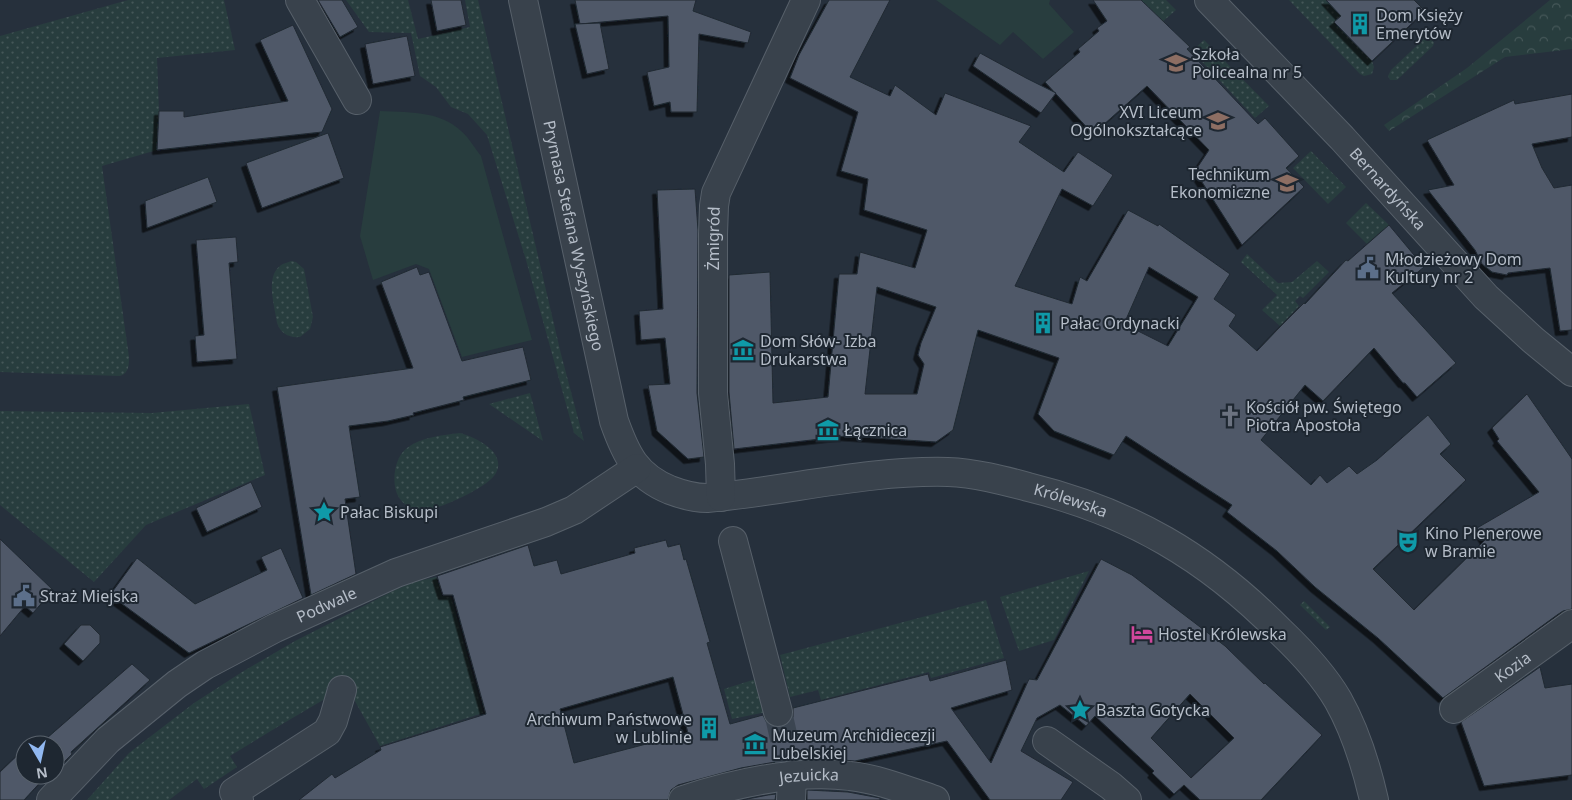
<svg xmlns="http://www.w3.org/2000/svg" width="1572" height="800" font-family="'Noto Sans',sans-serif">
<style>
.grass{fill:url(#grass-dots)}
.forest{fill:url(#forest-crowns)}
.garden{fill:#283d3e}
.building{fill:#4f5967;stroke:#202933;fill-rule:evenodd;filter:url(#shadow)}
.lines{fill:none;stroke-linecap:round;stroke-linejoin:round}
.minor-tunnel{stroke:#3b4551;stroke-width:28;stroke-dasharray:28 14;stroke-linecap:butt}
.minor-casing{stroke:#57606a;stroke-width:30}
.minor{stroke:#39424c;stroke-width:28}
.labels{text-anchor:middle;stroke-width:4;stroke-linejoin:round;paint-order:stroke}
.poi-label{font-size:16px;fill:#b5bdc8;stroke:#1e2731;text-anchor:start}
.street-label{font-size:16px;fill:#b5bdc8;stroke:#1e2731}
</style>
<defs>
<pattern id="grass-dots" width="8" height="8" patternUnits="userSpaceOnUse" patternTransform="scale(1.25)"><rect width="8" height="8" fill="#283d3e"/><path d="M2 2h.1M6 6h.1" fill="none" stroke="#455758" stroke-width="1.8" stroke-linecap="round"/></pattern>
<pattern id="forest-crowns" width="20" height="18" patternUnits="userSpaceOnUse" patternTransform="scale(1.25)"><rect width="20" height="18" fill="#283d3e"/><path d="M2 6a3 3 0 1 1 6 0M12 15a3 3 0 1 1 6 0" fill="none" stroke="#455758"/></pattern>
<filter id="shadow"><feDropShadow dx="-4.5" dy="4.5" stdDeviation="0" flood-color="#0009"/></filter>
</defs>
<rect width="100%" height="100%" fill="#26303c"/>
<g class="grass">
<path d="M128 0H224L235 50 157 58 159 111 157 150 102 166 129 357C129 365 129 373 120 376L0 372V36Z"/>
<path d="M346 0H408L418 39 470 27 465 0H478L561 354 584 441 574 433 526 260 487 135 468 114 451 107 436 87 420 76 411 33 369 32Z"/>
<path d="M1138 0H1166L1176 10 1160 24Z"/>
<path d="M1289 0H1326L1341 16 1334 23 1372 61 1374 67 1372 74 1364 76 1360 74Z"/>
<path d="M1428 35 1434 43 1433 46 1397 80H1390L1388 76 1391 70Z"/>
<path d="M1204 40 1269 106 1255 118 1192 51Z"/>
<path d="M1311 151 1346 187 1328 204 1293 168Z"/>
<path d="M1366 203 1389 225 1367 244 1346 223Z"/>
<path d="M1247 254 1278 283 1292 282 1317 261 1329 272 1303 298 1300 296 1295 301 1299 306 1280 326 1262 310 1277 295 1241 262Z"/>
<path d="M291 261 296 262 304 269 313 317 310 329 300 337C289 338 281 334 277 323 275 307 265 277 280 266 283 263 287 263 291 261Z"/>
<path d="M530 393 543 441 489 404Z"/>
<path d="M249 404 265 475 146 525 94 582 0 505V411L152 413Z"/>
<path d="M460 433C475 437 507 452 496 473 489 488 434 511 418 513 412 509 404 505 400 499 390 486 394 457 407 448 421 437 443 435 460 433Z"/>
<path d="M1089 571 1054 640 1019 651 1000 597Z"/>
<path d="M436 577 442 596 451 597 483 713 380 746 351 694 335 693 279 726 230 756 237 767 204 789 197 779 169 800H87L129 753 194 703 242 672 295 641 397 589 414 582Z"/>
<path d="M986 600 1004 658 931 678 929 672 821 700 818 690 790 697 780 655Z"/>
<path d="M1304 601 1330 627 1326 630 1300 605Z"/>
<path d="M759 678 767 712 732 719 724 689Z"/>
</g>
<path class="forest" d="M1550 0H1572V49L1505 57 1389 131 1384 125 1467 68Z"/>
<g class="garden">
<path d="M936 0H1050L1049 4 1074 32 1043 59 1013 32 1000 45Z"/>
<path d="M380 111C413 113 444 110 467 137 472 143 476 150 481 156L532 340 462 357 429 269 416 264 373 280 360 236Z"/>
</g>
<g class="building">
<path d="M318 0H342L358 27 340 37Z"/>
<path d="M431 0H461L466 25 437 31Z"/>
<path d="M575 0H696L693 11 751 32 748 43 699 34 697 112H671L670 102 654 106 647 72 669 67 668 16 580 24Z"/>
<path d="M829 0H890L850 77 890 96 895 85 936 115 945 93 1031 126 1019 142 1064 172 1078 152 1113 175 1093 206 1062 189 1015 286 1072 304 1080 277 1087 281 1128 210 1158 226 1159 224 1230 274 1214 299 1236 315 1229 326 1257 351 1278 329 1304 303 1305 304 1346 260 1348 261 1389 225 1424 267 1392 293 1456 363 1417 397 1405 383H1403L1374 348 1323 401 1305 385 1261 440 1311 485 1320 475 1327 483 1349 466 1357 474 1377 460 1428 415 1451 444 1440 454 1466 480 1373 569 1414 610 1485 540 1477 528 1539 492 1497 441 1499 439 1492 428 1527 394 1572 459V609L1563 611 1557 615 1443 698 1378 638 1315 587 1277 551 1227 512 1232 505 1126 436 1114 455 1054 431 1038 414 1059 358 978 330 953 430 936 442 846 436 734 449 729 392V275L770 272 773 403 828 397 839 274H857L860 252 915 268 927 230 864 210 868 179 841 171 858 112 790 78 799 55ZM1149 267 1198 297 1168 346 1124 324ZM877 287 936 307 921 343 918 355 924 364 917 394H865Z"/>
<path d="M1093 0H1141L1190 47 1187 49 1258 124 1265 118 1299 156 1286 168 1304 187 1242 245 1195 171 1209 150 1147 86 1093 134 1045 82 1080 52 1078 49 1099 31 1097 28 1107 21Z"/>
<path d="M1326 0H1414L1425 11 1372 61 1334 22 1341 16Z"/>
<path d="M600 23 609 69 587 74 575 24Z"/>
<path d="M293 25 332 109 322 132 157 150 159 111H184V117L288 101 260 40Z"/>
<path d="M407 36 415 76 373 84 365 44Z"/>
<path d="M980 53 1026 78 1056 93 1041 113 973 66Z"/>
<path d="M1572 94V137L1532 144 1542 168 1554 188 1572 185V330L1560 331 1550 268 1508 273 1507 275 1492 272 1482 264 1475 250 1428 190 1454 185 1427 140 1514 100 1515 104Z"/>
<path d="M328 133 344 178 262 208 246 163Z"/>
<path d="M208 177 217 202 147 228 145 201Z"/>
<path d="M695 189 698 230 697 393 704 457 688 459 657 431 648 385 670 384 665 338 641 340 639 311 663 309 657 190Z"/>
<path d="M236 237 238 262 229 263 237 359 197 362 195 336 204 335 196 240Z"/>
<path d="M417 267 420 275 429 272 462 361 523 347 531 380 463 397 464 400 413 413 414 415 388 421 349 426 360 497 345 499 356 574 311 595 277 387 413 368 381 282Z"/>
<path d="M251 482 262 507 207 532 196 508Z"/>
<path d="M0 539 53 590 33 613 25 606 0 636Z"/>
<path d="M666 540 668 547 680 544 684 560 686 559 710 642 707 643 730 724 763 715 767 723 773 727H781L789 723 793 717V708L928 674 930 681 1006 660 1012 690 951 708 991 763 1029 679 1037 680 1101 559 1132 575 1225 646 1264 684 1265 683 1322 735 1261 800H1200L1184 785 1174 794 1152 773 1154 771 1095 716 1086 726 1060 705 1037 718 1021 751 1073 782 1061 800H990L947 741 855 761 830 759H792L741 768 678 785 671 790 668 800H299L332 774 335 778 381 750 380 747 486 714 453 595H443L437 576 528 545 534 566 557 560 561 574 635 553 634 548ZM673 677 688 733 574 763 560 709ZM1190 694 1234 738 1191 778 1151 738Z"/>
<path d="M281 548 303 598 189 653 110 595 137 558 195 604 267 570 261 557Z"/>
<path d="M81 625H90L100 635V643L83 661 64 644Z"/>
<path d="M132 664 150 680 71 752 72 754 57 769 55 767V745H39Z"/>
<path d="M1540 667 1545 688 1572 684V775L1484 786 1461 722Z"/>
<path d="M25 748V775H47L24 800H0V772Z"/>
<path d="M807 790 848 792 880 798V800H807Z"/>
<path d="M776 794 775 800H742L768 795Z"/>
</g>
<g class="lines">
<path class="minor-tunnel" d="M778 712 790 765"/>
<g class="minor-casing">
<g id="minor">
<path d="M300 0 357 100"/>
<path id="s1" d="M523 0 614 421C626 455 636 476 670 490 683 495 694 498 707 498 787 491 867 470 948 472 975 473 1002 480 1028 487 1130 512 1207 557 1280 631 1302 652 1323 674 1338 700 1356 732 1366 765 1374 800"/>
<path id="s2" d="M1209 0 1342 138 1486 297 1533 340 1572 372"/>
<path id="s3" d="M721 497 720 464 713 393V234L714 206 716 193 806 0"/>
<path d="M733 541 778 712"/>
<path id="s4" d="M1454 709 1572 624"/>
<path d="M1047 741 1111 786 1127 800"/>
<path id="s5" d="M51 800 108 740 177 684 205 665 275 628 396 573 546 522 574 510 637 468"/>
<path d="M239 800 234 792 327 732 333 721 342 690"/>
<path id="s6" d="M683 800C733 784 797 769 850 776 879 779 908 791 935 800"/>
<path d="M791 800 792 775"/>
</g>
</g>
<use href="#minor" class="minor"/>
</g>
<defs>
<g id="building-bare" transform="scale(1.725)"><path d="M-4-6H4V6H1V3H-1V6H-4ZM-2.5-4.3h1.7v1.8h-1.7ZM.8-4.3h1.7v1.8H.8ZM-2.5-1h1.7V.8h-1.7ZM.8-1h1.7V.8H.8Z" fill="#0f9aa8" stroke="#1e2731" stroke-width="2.5" paint-order="stroke"/></g>
<g id="university-bare" transform="scale(1.725)"><path d="M0-5L7-2L0 1L-7-2ZM-4 1L0 2.5L4 1V4Q0 6-4 4Z" fill="#8d6e63" stroke="#1e2731" stroke-width="2.5" paint-order="stroke"/></g>
<g id="school-bare" transform="scale(1.725)"><path d="M0-5L7-2L0 1L-7-2ZM-4 1L0 2.5L4 1V4Q0 6-4 4Z" fill="#8d6e63" stroke="#1e2731" stroke-width="2.5" paint-order="stroke"/></g>
<g id="civic-bare" transform="scale(1.725)"><path d="M-.6-6.5H3V-4.5H.6V-3L4-1V1h2V6H-6V1h2V-1L-.6-3ZM-1.2 2.5V6h2.4V2.5Z" fill="#5c6f8a" stroke="#1e2731" stroke-width="2.5" paint-order="stroke"/></g>
<g id="museum-bare" transform="scale(1.725)"><path d="M0-6L6-3V-2H-6V-3ZM-5-1h2V3h-2ZM-1-1h2V3h-2ZM3-1h2V3H3ZM-6 4H6V6H-6Z" fill="#0f9aa8" stroke="#1e2731" stroke-width="2.5" paint-order="stroke"/></g>
<g id="church-bare" transform="scale(1.725)"><path d="M-1.2-6h2.4v3.5h3.3v2.4h-3.3V6h-2.4V-.1h-3.3v-2.4h3.3Z" fill="#6b7280" stroke="#1e2731" stroke-width="2.5" paint-order="stroke"/></g>
<g id="sight-bare" transform="scale(1.725)"><path d="M0-6L1.8-2.2L6-1.7L2.9 1.2L3.7 5.4L0 3.3L-3.7 5.4L-2.9 1.2L-6-1.7L-1.8-2.2Z" fill="#0f9aa8" stroke="#1e2731" stroke-width="2.5" paint-order="stroke"/></g>
<g id="theatre-bare" transform="scale(1.725)"><path d="M-5-5.5Q0-4 5-5.5V0Q5 5 0 6Q-5 5-5 0ZM-3.3-2.5H-1v1.5H-3.3ZM1-2.5H3.3v1.5H1ZM-2.8 1Q0 5.5 2.8 1Z" fill="#0f9aa8" stroke="#1e2731" stroke-width="2.5" paint-order="stroke"/></g>
<g id="hotel-bare" transform="scale(1.725)"><path d="M-6-4.5h1.5V1H6V5H4.5V3h-9V5H-6ZM-4 0a1.8 1.8 0 1 1 3.6 0ZM.5 0V-2.5h3Q6-2.5 6 0Z" fill="#d1479c" stroke="#1e2731" stroke-width="2.5" paint-order="stroke"/></g>
</defs>
<g fill-rule="evenodd">
<use href="#building-bare" x="1360" y="24"/>
<use href="#university-bare" x="1176" y="63"/>
<use href="#school-bare" x="1218" y="121"/>
<use href="#school-bare" x="1287" y="183"/>
<use href="#civic-bare" x="1368" y="268"/>
<use href="#building-bare" x="1043" y="323"/>
<use href="#museum-bare" x="743" y="350"/>
<use href="#church-bare" x="1230" y="416"/>
<use href="#museum-bare" x="828" y="430"/>
<use href="#sight-bare" x="324" y="512"/>
<use href="#theatre-bare" x="1408" y="542"/>
<use href="#civic-bare" x="24" y="596"/>
<use href="#hotel-bare" x="1142" y="634"/>
<use href="#sight-bare" x="1080" y="710"/>
<use href="#building-bare" x="709" y="728"/>
<use href="#museum-bare" x="755" y="744"/>
</g>
<g class="labels">
<g class="poi-label">
<text x="1376" y="21">Dom Księży<tspan x="1376" dy="18">Emerytów</tspan></text>
<text x="1192" y="60">Szkoła<tspan x="1192" dy="18">Policealna nr 5</tspan></text>
<text x="1202" y="118" text-anchor="end">XVI Liceum<tspan x="1202" dy="18">Ogólnokształcące</tspan></text>
<text x="1270" y="180" text-anchor="end">Technikum<tspan x="1270" dy="18">Ekonomiczne</tspan></text>
<text x="1385" y="265">Młodzieżowy Dom<tspan x="1385" dy="18">Kultury nr 2</tspan></text>
<text x="1060" y="329">Pałac Ordynacki</text>
<text x="760" y="347">Dom Słów- Izba<tspan x="760" dy="18">Drukarstwa</tspan></text>
<text x="1246" y="413">Kościół pw. Świętego<tspan x="1246" dy="18">Piotra Apostoła</tspan></text>
<text x="844" y="436">Łącznica</text>
<text x="340" y="518">Pałac Biskupi</text>
<text x="1425" y="539">Kino Plenerowe<tspan x="1425" dy="18">w Bramie</tspan></text>
<text x="40" y="602">Straż Miejska</text>
<text x="1158" y="640">Hostel Królewska</text>
<text x="1096" y="716">Baszta Gotycka</text>
<text x="692" y="725" text-anchor="end">Archiwum Państwowe<tspan x="692" dy="18">w Lublinie</tspan></text>
<text x="772" y="741">Muzeum Archidiecezji<tspan x="772" dy="18">Lubelskiej</tspan></text>
</g>
<g class="street-label">
<text dy="6" stroke="none"><textPath href="#s2" startOffset="260">Bernardyńska</textPath></text>
<text dy="6" stroke="none"><textPath href="#s1" startOffset="241">Prymasa Stefana Wyszyńskiego</textPath></text>
<text dy="6" stroke="none"><textPath href="#s3" startOffset="259">Żmigród</textPath></text>
<text dy="6" stroke="none"><textPath href="#s1" startOffset="930">Królewska</textPath></text>
<text dy="6" stroke="none"><textPath href="#s5" startOffset="341">Podwale</textPath></text>
<text dy="6" stroke="none"><textPath href="#s4" startOffset="72">Kozia</textPath></text>
<text dy="6" stroke="none"><textPath href="#s6" startOffset="129">Jezuicka</textPath></text>
</g>
</g>
<g transform="translate(40 760) rotate(171)"><circle r="24" fill="#1e2731" stroke="#5a636d"/>
<path d="M0-4L9 19L0 12L-9 19Z" fill="#91b8f1"/>
<text y="-8" font-size="14" font-weight="bold" text-anchor="middle" fill="#b5bdc8">N</text>
</g>
</svg>
